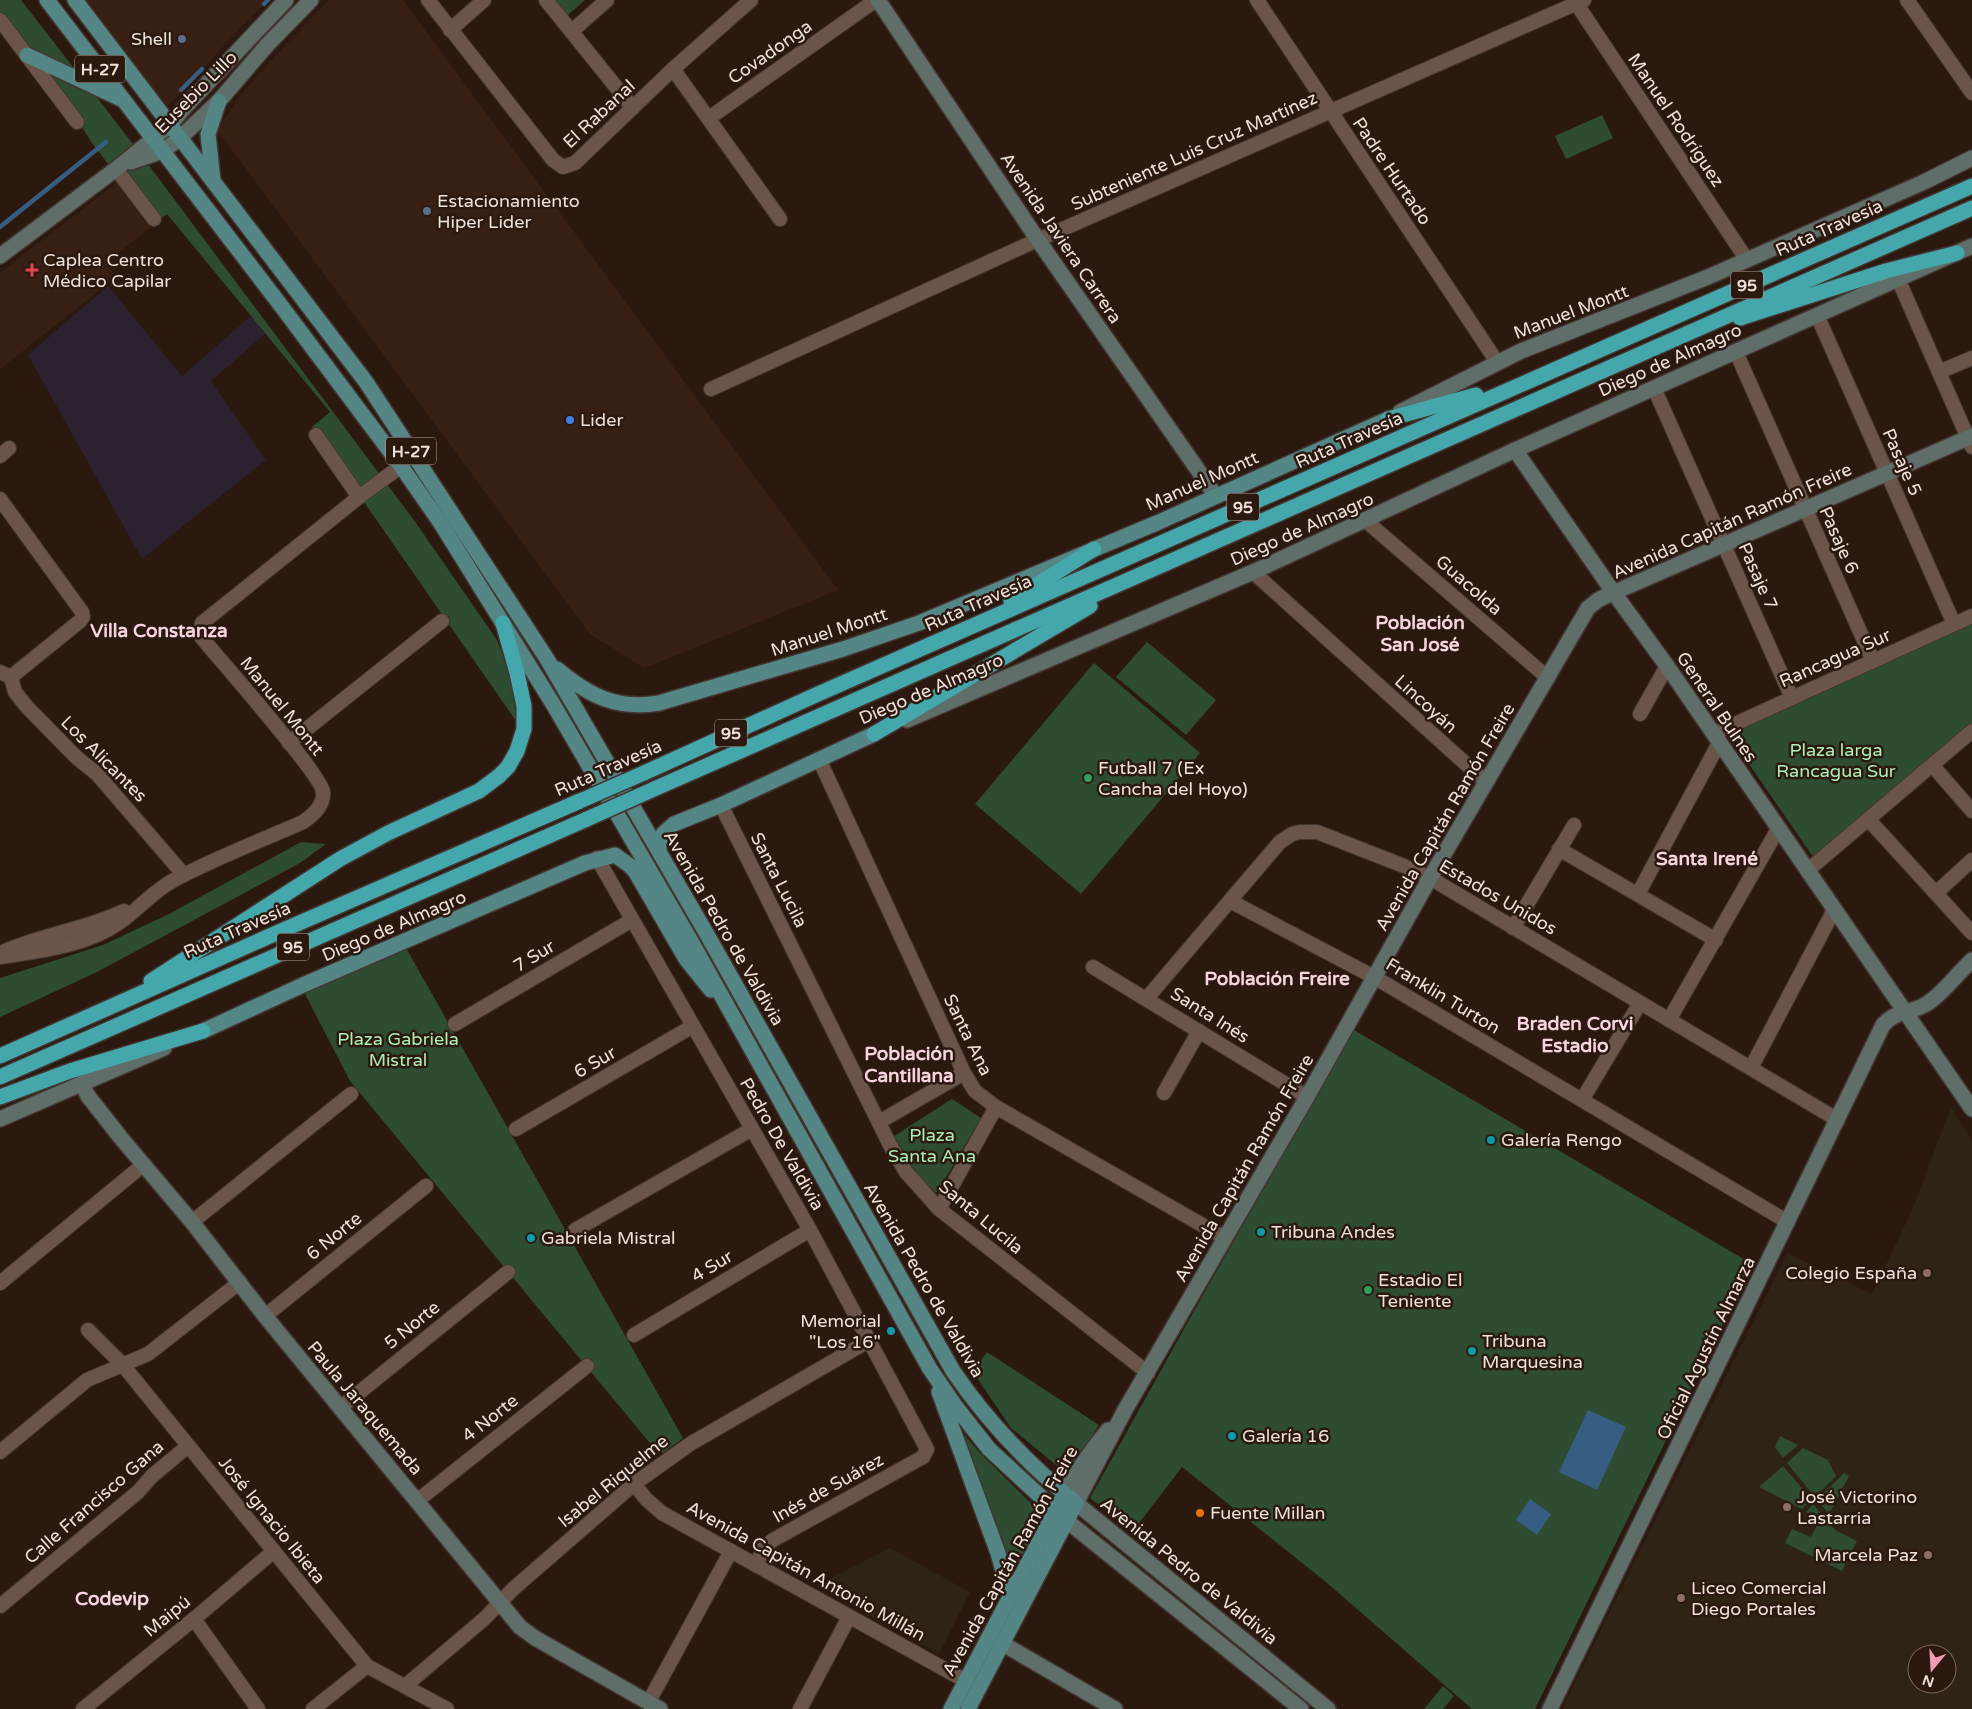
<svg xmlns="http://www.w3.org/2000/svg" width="1972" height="1709" font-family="'Varela Round',sans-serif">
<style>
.built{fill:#381f13}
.industrial{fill:#2c212f}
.education{fill:#2f2315;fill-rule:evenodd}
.green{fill:#2e4c31}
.water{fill:#375d83}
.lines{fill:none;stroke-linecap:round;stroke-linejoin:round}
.stream{stroke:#375d83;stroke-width:4.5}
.street-casing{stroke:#433530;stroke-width:16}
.secondary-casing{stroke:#433530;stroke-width:18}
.primary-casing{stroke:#433530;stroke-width:18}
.highway-casing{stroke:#433530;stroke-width:18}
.street{stroke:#6b554b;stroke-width:14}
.secondary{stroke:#5f6e68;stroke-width:15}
.primary{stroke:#548685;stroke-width:15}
.highway{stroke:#44a7ac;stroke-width:15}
.highway-bridge-casing{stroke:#433530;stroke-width:18;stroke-linecap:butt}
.highway-bridge{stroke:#44a7ac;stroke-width:15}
.service-dot{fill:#5c6f8a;stroke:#2b1910;stroke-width:2}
.health-dot{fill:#e0444e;stroke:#2b1910;stroke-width:2}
.shop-dot{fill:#3f7fe0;stroke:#2b1910;stroke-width:2}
.leisure-dot{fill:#2e9e5b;stroke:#2b1910;stroke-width:2}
.culture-dot{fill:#0f9aa8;stroke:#2b1910;stroke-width:2}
.education-dot{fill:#8d6e63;stroke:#2b1910;stroke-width:2}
.food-dot{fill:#e8710a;stroke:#2b1910;stroke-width:2}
.labels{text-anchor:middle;stroke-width:5;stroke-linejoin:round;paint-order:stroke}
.shield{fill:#2b1910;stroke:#b4a59d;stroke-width:1}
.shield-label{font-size:16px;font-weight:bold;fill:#eee1da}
.poi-label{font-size:18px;fill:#eee1da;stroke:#2b1910;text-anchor:start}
.street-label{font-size:18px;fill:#eee1da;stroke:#2b1910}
.park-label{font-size:18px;fill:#acefb3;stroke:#2b1910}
.neighbourhood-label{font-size:19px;font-weight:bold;fill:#f8d5de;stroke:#2b1910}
</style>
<rect width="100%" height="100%" fill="#2b1910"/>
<g class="built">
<path d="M84 0H269L251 17 165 109Z"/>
<path d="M329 0H403L838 590 644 668 590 634 227 143 216 131 241 94 274 57Z"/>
<path d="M120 180 154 225 105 263 116 277 0 369V273Z"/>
</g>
<path class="industrial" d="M108 286 182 376 251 316 265 334 211 381 266 460 142 559 28 355Z"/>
<g class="education">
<path d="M1951 1107 1972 1141V1709H1562L1787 1253 1872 1294 1913 1208ZM1917 1654H1947V1684H1917Z"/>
<path d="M890 1548 970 1592 939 1654 817 1585Z"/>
</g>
<g class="green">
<path d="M0 0H21L133 144 416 523 497 640 514 683 517 702 516 721 312 427 330 412 167 214 154 224 92 143 56 85 0 13Z"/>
<path d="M554 0H585L568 15Z"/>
<path d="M1602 115 1613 138 1566 159 1555 136Z"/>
<path d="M1972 621V741L1870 828 1818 864 1727 732Z"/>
<path d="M1147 642 1216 700 1186 735 1116 677Z"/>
<path d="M1094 663 1200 753 1081 894 975 804Z"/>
<path d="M301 842 326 844 300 863 97 972 0 1017V978L103 945 169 914Z"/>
<path d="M406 948 683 1438 663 1453 654 1448 350 1081 304 992Z"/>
<path d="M1354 1030 1752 1264 1535 1709H1472L1326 1582 1182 1467 1133 1531 1090 1498 1199 1302Z"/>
<path d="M952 1099 981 1118 941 1186 936 1193 920 1177 891 1138Z"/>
<path d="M987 1352 1099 1425 1068 1473 1056 1465 1011 1428 973 1372Z"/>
<path d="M960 1430 980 1453 1045 1517 1010 1578Z"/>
<path d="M1780 1436 1798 1445 1783 1458 1775 1447Z"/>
<path d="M1803 1448 1828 1460 1836 1476 1815 1497 1787 1463Z"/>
<path d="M1783 1466 1812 1500 1802 1509 1759 1487Z"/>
<path d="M1844 1473 1849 1476 1829 1514 1817 1500Z"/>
<path d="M1813 1504 1835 1530 1857 1541 1842 1571 1785 1543 1792 1529 1811 1537 1820 1520 1806 1512Z"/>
<path d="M1443 1686 1454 1696 1443 1709H1424Z"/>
</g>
<g class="water">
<path d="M1588 1410 1626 1427 1597 1490 1559 1472Z"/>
<path d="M1530 1499 1551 1514 1537 1535 1516 1520Z"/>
</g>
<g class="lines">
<g class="stream">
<path d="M264 4 268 0"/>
<path d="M181 90 202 69"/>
<path d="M0 227 106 142"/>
</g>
<g class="street-casing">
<g id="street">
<path d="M428 0 553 160 563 167 575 163 673 69 751 0"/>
<path d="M546 0 633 108"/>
<path d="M1257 0 1497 362"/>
<path d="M1574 0 1747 260"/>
<path d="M1907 0 1972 93"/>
<path d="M0 20 77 122"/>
<path d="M450 30 484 0"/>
<path d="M572 31 607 0"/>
<path d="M673 69 780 219"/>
<path d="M709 118 876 0"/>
<path d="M116 169 154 219"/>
<path d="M1898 279 1972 447"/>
<path d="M1817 315 1954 624"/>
<path d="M1736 352 1873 661"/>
<path d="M1939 372 1972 358"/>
<path d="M1654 388 1792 698"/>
<path d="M711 389 1024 246 1584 0"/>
<path d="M316 435 359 497"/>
<path d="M0 456 9 448"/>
<path d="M0 499 82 612 83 617 80 621 11 677"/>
<path d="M1366 521 1548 678"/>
<path d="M1253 572 1486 782"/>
<path d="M0 672 11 677 15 692 27 707 76 757 97 774 184 875"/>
<path d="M1640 714 1667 666"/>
<path d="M1713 734 1972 616"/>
<path d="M289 743 442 621"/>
<path d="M819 759 964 1073 975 1091 996 1107 1225 1238"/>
<path d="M1932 765 1972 811"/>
<path d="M721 805 890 1145 906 1172 939 1209 1148 1373"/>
<path d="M1868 819 1972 933"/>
<path d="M1559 849 1716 940"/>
<path d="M597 858 810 1230 927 1449 923 1457 773 1540 764 1547 756 1565"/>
<path d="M1807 871 1972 731"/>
<path d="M1936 893 1972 860"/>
<path d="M1638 894 1719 743"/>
<path d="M1230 901 1374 977 1788 1222"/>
<path d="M1513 928 1574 825"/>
<path d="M5 951C44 934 86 929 124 911"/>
<path d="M0 957C39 951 87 946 120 922 139 909 153 891 174 880 215 858 260 841 303 822 313 815 324 806 323 792 321 774 220 660 202 638L200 631 202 623 359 497 401 466"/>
<path d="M1093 967 1307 1097"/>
<path d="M1147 998 1280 842 1292 834 1300 832H1317L1404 866 1430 878 1838 1120"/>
<path d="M1669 1020 1778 829"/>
<path d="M455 1024 632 920"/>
<path d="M1751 1068 1834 910"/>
<path d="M1164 1093 1199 1031"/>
<path d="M1582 1100 1640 1003"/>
<path d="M879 1122 964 1073"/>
<path d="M516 1129 693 1026"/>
<path d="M939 1209 996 1107"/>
<path d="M192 1222 351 1094"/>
<path d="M575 1230 752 1129"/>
<path d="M0 1283 143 1165"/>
<path d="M265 1316 426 1186"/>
<path d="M88 1330 122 1364 367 1666 447 1709"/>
<path d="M634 1335 810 1230"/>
<path d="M340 1408 508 1272"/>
<path d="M0 1452 87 1380 148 1354 240 1282"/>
<path d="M634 1484 646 1499 662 1513 966 1681"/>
<path d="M417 1501 587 1366"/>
<path d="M0 1606 138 1492 152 1476 188 1446"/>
<path d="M194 1619 258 1709"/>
<path d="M405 1686 484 1619 513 1589 634 1484 690 1444 870 1340"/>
<path d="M648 1703 731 1551"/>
<path d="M83 1709 194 1619 274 1551"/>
<path d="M313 1709 367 1666"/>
<path d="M800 1709 849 1617"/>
</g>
</g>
<g class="secondary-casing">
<g id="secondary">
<path d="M878 0 1038 240 1216 496"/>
<path d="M131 162 163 151 180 138 219 101 268 44 311 0"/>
<path d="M0 256 116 169 170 125 184 108 286 0"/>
<path d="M1400 412 1521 351 1708 277 1924 182 1972 158"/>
<path d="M1515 450 1614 593 1667 666 1972 1109"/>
<path d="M907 720 1253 572 1515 450 1972 246"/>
<path d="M82 1084 88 1096 121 1138 192 1222 265 1316 520 1627 535 1638 660 1709"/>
<path d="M0 1119 164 1048"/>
<path d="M1064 1493C1077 1471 1091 1450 1108 1430"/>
<path d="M1067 1521 1301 1709"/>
<path d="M991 1637 1115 1709"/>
<path d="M1328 1709 1076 1503 1125 1410 1307 1097 1430 878 1588 608 1598 600 1606 596 1972 436"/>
<path d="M1550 1709 1883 1025C1897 1009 1914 1013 1928 1003 1943 993 1958 973 1972 960"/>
</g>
</g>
<g class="primary-casing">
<g id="primary">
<path d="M47 0 282 307 401 466 440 522 553 704 691 941 930 1369 956 1407 989 1449 1067 1521"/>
<path d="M75 0 366 382 547 659 705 931 953 1371C987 1421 1029 1465 1076 1503L968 1709"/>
<path d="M27 55 121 99"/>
<path d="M213 181 208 134 219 101"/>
<path d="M557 669C589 696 617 710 659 703L843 649 919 623 1159 522 1388 419"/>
<path d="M659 851V842L663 834 674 824 721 805 874 734"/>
<path d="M203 1031 303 985 585 863 615 855 629 865 635 871 686 959 711 990"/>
<path d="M939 1392 998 1553 1007 1585 1012 1593 1024 1600"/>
<path d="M951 1709 1060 1502"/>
</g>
</g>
<g class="highway-casing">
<g id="highway">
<path d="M1740 318 1886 271 1957 253"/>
<path d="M1388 419 1476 395"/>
<path d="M1011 601 1094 549"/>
<path d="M874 734 1090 606"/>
<path d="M644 773 818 694 1972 186"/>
<path d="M654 789 1972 208"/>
<path d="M151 981 340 859 388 833 479 791 499 776 508 767 517 751 524 729V706L517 673 503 623"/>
<path d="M0 1056 290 927 580 801"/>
<path d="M0 1077 587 819"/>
<path d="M0 1097 70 1071 203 1031"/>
</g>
</g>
<use href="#street" class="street"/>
<use href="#secondary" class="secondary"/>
<use href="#primary" class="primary"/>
<use href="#highway" class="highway"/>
<g class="highway-bridge-casing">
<g id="highway-bridge">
<path d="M580 801 644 773"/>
<path d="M587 819 654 789"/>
</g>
</g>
<use href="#highway-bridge" class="highway-bridge"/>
</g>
<g class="service-dot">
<circle cx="182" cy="39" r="5"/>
<circle cx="427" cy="211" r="5"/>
</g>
<path class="health-dot" d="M29.5 262.5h5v5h5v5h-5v5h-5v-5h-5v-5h5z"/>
<circle class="shop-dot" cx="570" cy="420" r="5"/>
<g class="leisure-dot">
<circle cx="1088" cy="778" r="5"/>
<circle cx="1368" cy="1290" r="5"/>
</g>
<g class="culture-dot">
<circle cx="1491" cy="1140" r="5"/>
<circle cx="1261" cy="1232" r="5"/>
<circle cx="531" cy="1238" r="5"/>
<circle cx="891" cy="1331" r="5"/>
<circle cx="1472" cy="1351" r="5"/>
<circle cx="1232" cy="1436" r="5"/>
</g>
<g class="education-dot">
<circle cx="1927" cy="1273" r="5"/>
<circle cx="1787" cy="1507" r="5"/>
<circle cx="1928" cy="1555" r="5"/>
<circle cx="1681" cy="1598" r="5"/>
</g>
<circle class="food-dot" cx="1200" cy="1513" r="5"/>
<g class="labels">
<g class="shield">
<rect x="75" y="55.5" width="50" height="27" rx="4"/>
<rect x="1731" y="271.5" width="32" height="27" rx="4"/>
<rect x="386" y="437.5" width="50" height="27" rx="4"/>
<rect x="1227" y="493.5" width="32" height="27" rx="4"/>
<rect x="715" y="719.5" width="32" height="27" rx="4"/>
<rect x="277" y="933.5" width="32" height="27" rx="4"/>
</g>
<g class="shield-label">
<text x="100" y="75">H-27</text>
<text x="1747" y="291">95</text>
<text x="411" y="457">H-27</text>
<text x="1243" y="513">95</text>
<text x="731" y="739">95</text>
<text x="293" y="953">95</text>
</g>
<g class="poi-label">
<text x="172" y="45" text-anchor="end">Shell</text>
<text x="437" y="207">Estacionamiento<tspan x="437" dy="21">Hiper Lider</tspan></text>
<text x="43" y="266">Caplea Centro<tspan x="43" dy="21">Médico Capilar</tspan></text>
<text x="580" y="426">Lider</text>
<text x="1098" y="774">Futball 7 (Ex<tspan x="1098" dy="21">Cancha del Hoyo)</tspan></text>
<text x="1501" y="1146">Galería Rengo</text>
<text x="1271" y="1238">Tribuna Andes</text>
<text x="541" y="1244">Gabriela Mistral</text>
<text x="1917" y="1279" text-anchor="end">Colegio España</text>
<text x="1378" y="1286">Estadio El<tspan x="1378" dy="21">Teniente</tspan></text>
<text x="881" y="1327" text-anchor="end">Memorial<tspan x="881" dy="21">"Los 16"</tspan></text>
<text x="1482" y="1347">Tribuna<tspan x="1482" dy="21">Marquesina</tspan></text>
<text x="1242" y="1442">Galería 16</text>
<text x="1797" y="1503">José Victorino<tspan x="1797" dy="21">Lastarria</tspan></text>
<text x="1210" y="1519">Fuente Millan</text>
<text x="1918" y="1561" text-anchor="end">Marcela Paz</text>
<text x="1691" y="1594">Liceo Comercial<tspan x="1691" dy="21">Diego Portales</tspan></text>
</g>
<g class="street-label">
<text transform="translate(770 52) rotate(-35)" y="6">Covadonga</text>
<text transform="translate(196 92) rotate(-45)" y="6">Eusebio Lillo</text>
<text transform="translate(599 114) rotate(-43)" y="6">El Rabanal</text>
<text transform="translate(1676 120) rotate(56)" y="6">Manuel Rodríguez</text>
<text transform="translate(1194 151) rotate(-24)" y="6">Subteniente Luis Cruz Martínez</text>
<text transform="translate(1392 171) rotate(56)" y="6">Padre Hurtado</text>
<text transform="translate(1829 228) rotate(-24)" y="6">Ruta Travesía</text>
<text transform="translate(1061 238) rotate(56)" y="6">Avenida Javiera Carrera</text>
<text transform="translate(1571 312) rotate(-21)" y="6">Manuel Montt</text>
<text transform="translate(1670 360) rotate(-24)" y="6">Diego de Almagro</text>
<text transform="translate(1349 440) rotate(-24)" y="6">Ruta Travesía</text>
<text transform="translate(1902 462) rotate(66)" y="6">Pasaje 5</text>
<text transform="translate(1202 481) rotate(-24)" y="6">Manuel Montt</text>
<text transform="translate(1732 521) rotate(-24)" y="6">Avenida Capitán Ramón Freire</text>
<text transform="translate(1302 529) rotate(-24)" y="6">Diego de Almagro</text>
<text transform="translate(1839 540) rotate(66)" y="6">Pasaje 6</text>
<text transform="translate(1758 576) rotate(66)" y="6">Pasaje 7</text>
<text transform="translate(1469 585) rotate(41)" y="6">Guacolda</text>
<text transform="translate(978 603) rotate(-24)" y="6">Ruta Travesía</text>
<text transform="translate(829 632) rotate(-18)" y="6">Manuel Montt</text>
<text transform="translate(1835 658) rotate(-24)" y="6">Rancagua Sur</text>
<text transform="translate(931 689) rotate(-23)" y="6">Diego de Almagro</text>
<text transform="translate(1426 704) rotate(42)" y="6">Lincoyán</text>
<text transform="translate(282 706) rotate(51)" y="6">Manuel Montt</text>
<text transform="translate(1717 707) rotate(56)" y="6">General Bulnes</text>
<text transform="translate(104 759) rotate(45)" y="6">Los Alicantes</text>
<text transform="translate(608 768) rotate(-24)" y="6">Ruta Travesía</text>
<text transform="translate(1445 817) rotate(-60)" y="6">Avenida Capitán Ramón Freire</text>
<text transform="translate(779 880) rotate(63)" y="6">Santa Lucila</text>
<text transform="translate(1498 897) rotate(30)" y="6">Estados Unidos</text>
<text transform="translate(394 926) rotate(-23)" y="6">Diego de Almagro</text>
<text transform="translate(724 928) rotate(60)" y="6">Avenida Pedro de Valdivia</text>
<text transform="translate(237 930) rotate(-24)" y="6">Ruta Travesía</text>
<text transform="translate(534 956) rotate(-31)" y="6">7 Sur</text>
<text transform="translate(1443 996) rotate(31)" y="6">Franklin Turton</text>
<text transform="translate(1210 1015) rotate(32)" y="6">Santa Inés</text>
<text transform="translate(968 1035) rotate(64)" y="6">Santa Ana</text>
<text transform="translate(595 1062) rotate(-30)" y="6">6 Sur</text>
<text transform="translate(782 1144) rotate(60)" y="6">Pedro De Valdivia</text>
<text transform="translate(1244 1168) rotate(-60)" y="6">Avenida Capitán Ramón Freire</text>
<text transform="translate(981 1217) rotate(40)" y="6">Santa Lucila</text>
<text transform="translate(334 1236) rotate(-39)" y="6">6 Norte</text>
<text transform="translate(712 1266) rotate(-31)" y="6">4 Sur</text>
<text transform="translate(924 1280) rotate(60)" y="6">Avenida Pedro de Valdivia</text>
<text transform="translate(412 1325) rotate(-39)" y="6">5 Norte</text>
<text transform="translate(1706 1348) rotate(-64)" y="6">Oficial Agustín Almarza</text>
<text transform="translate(365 1408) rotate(50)" y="6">Paula Jaraquemada</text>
<text transform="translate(490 1418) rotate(-38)" y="6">4 Norte</text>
<text transform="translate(613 1481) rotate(-39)" y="6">Isabel Riquelme</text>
<text transform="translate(828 1488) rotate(-29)" y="6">Inés de Suárez</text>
<text transform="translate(94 1502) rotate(-41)" y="6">Calle Francisco Gana</text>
<text transform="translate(272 1520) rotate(51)" y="6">José Ignacio Ibieta</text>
<text transform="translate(1010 1561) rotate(-61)" y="6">Avenida Capitán Ramón Freire</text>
<text transform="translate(806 1571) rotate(29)" y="6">Avenida Capitán Antonio Millán</text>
<text transform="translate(1189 1571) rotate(39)" y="6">Avenida Pedro de Valdivia</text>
<text transform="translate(167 1616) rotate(-39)" y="6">Maipú</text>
</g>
<g class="park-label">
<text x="1836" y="756">Plaza larga<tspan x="1836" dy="21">Rancagua Sur</tspan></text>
<text x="398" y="1045">Plaza Gabriela<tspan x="398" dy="21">Mistral</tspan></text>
<text x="932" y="1141">Plaza<tspan x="932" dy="21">Santa Ana</tspan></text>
</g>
<g class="neighbourhood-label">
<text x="1420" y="629">Población<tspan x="1420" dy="22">San José</tspan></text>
<text x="159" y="637">Villa Constanza</text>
<text x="1707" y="865">Santa Irené</text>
<text x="1277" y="985">Población Freire</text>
<text x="1575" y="1030">Braden Corvi<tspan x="1575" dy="22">Estadio</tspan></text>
<text x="909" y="1060">Población<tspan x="909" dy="22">Cantillana</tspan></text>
<text x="112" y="1605">Codevip</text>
</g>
</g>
<g transform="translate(1932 1669) rotate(198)"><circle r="24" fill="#2b1910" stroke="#796961"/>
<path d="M0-4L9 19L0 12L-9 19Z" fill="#f19ab3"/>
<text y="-8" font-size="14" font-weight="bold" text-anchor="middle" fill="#eee1da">N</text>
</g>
</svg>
